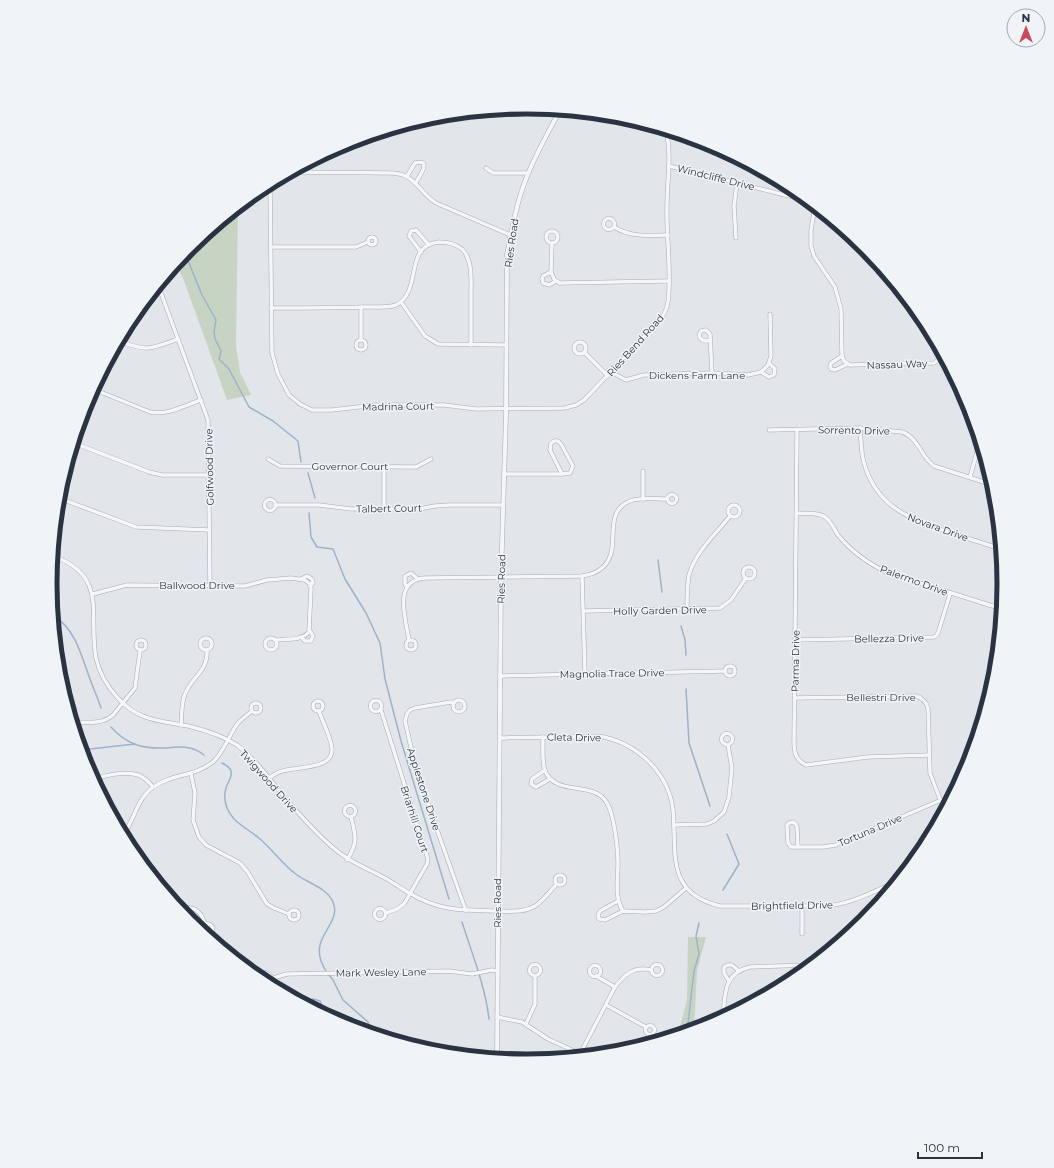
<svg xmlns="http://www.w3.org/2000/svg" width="1054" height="1168" font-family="Montserrat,sans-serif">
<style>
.green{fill:#c7d4c3}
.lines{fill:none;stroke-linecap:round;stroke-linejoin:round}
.stream{stroke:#9db3c9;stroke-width:1.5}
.minor-casing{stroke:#a7acb4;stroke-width:4.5}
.tertiary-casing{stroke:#a7acb4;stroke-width:5}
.minor{stroke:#f4f6f8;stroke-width:3.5}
.tertiary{stroke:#f4f6f8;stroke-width:4}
.labels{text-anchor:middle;stroke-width:3;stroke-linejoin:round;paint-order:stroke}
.street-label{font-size:10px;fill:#2a3342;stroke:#f1f4f7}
.rim{fill:none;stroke:#2a3342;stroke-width:5}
</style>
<rect width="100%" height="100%" fill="#e2e5ea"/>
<g class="green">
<path d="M238 207 236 346 240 372 251 395 227 400 183 278 175 264 190 247Z"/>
<path d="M688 937H706L697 971 694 1030 678 1034 687 1000Z"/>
</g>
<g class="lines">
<g class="stream">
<path d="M189 248 194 246 197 241"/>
<path d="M185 253 202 295 216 320 214 331 215 339 221 351 219 359 229 369 249 407 273 421 298 441 301 462"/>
<path d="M308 473 315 498"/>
<path d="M309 513 311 537 317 547 333 549 345 579 366 613 380 643 385 679 401 741 449 899"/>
<path d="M658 560 662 592"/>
<path d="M53 615C76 630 81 655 90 679 93 688 98 698 101 708"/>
<path d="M681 626 685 640 686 655"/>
<path d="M686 689 689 743 710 806"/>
<path d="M111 727C126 744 142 749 165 748 174 747 182 746 190 748 195 749 200 752 204 755"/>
<path d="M81 750 135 744"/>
<path d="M222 763C226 765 230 767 231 771 233 777 227 783 226 788 223 799 226 810 234 819 241 826 252 832 260 839 273 850 283 865 297 875 308 883 327 888 333 902 342 923 312 935 321 961 323 965 324 969 327 972"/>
<path d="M723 890 739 864 727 834"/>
<path d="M462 922C472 954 485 985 489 1019"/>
<path d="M329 975 333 980 343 1000 368 1022 371 1033"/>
<path d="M304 1003 313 999 320 1001 324 1010V1014"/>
<path d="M687 1032 694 971 699 954 696 936 699 923"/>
</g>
<g class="minor-casing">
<g id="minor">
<path d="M669 166 809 201"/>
<path d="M486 168 493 173H528"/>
<path d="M291 172 392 173C416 174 418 192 436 203L510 235"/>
<path d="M407 176 415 163C433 158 419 177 416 182"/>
<path d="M270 183 272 353 278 374 289 395 300 404 312 410H332L376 405H444L476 409 565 408 576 405 584 400 661 319C665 313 667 308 668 302 672 270 666 238 667 206 667 181 672 155 666 130"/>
<path d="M815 206 811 230V246L814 256 835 287 841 309 842 356 844 361 850 365 934 363 944 356"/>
<circle cx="609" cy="224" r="5.5"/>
<path d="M614 227C632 238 648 235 668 235"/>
<circle cx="552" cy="237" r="6"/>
<circle cx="372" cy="241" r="4"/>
<path d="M736 238 734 206 737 183"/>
<path d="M552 243 551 272 554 279 560 283 668 281"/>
<path d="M270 247H356L368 242"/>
<path d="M421 252 409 236 411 231 416 230 429 245"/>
<path d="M551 272 543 276 542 279 543 283 549 285 556 281"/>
<path d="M158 285 208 420 210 586"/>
<path d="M401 302 425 336 438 344 506 345"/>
<path d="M271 308C302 308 334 308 365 307 375 307 387 308 396 305 423 292 403 245 439 242 447 242 456 244 462 249 465 252 468 258 469 262 472 272 471 283 471 293 471 310 471 327 471 345"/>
<path d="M361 340V307"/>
<circle cx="361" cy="345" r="5"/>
<path d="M119 341C147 352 151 349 178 339"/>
<path d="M710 341C705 341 700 341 699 335L701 331 706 330 710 334 712 373"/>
<circle cx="580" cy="348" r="6"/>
<path d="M584 352 608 376"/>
<path d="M842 356 831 363 830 367 831 369 835 370 848 364"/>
<path d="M611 372 626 380 644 375 712 373 748 375 761 372 768 365 771 356 770 314"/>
<path d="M761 372 769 377 774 375 775 369 769 363"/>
<path d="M93 389 150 412C167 416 185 405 201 400"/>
<path d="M860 428C861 439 861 449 863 459 874 505 908 519 948 532 966 538 983 543 1001 549"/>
<path d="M769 430 860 428 902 432C918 437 921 457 934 466L993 485"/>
<path d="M797 430 794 742C794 753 796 760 806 765L868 757 929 755"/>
<path d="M554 441H558L561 444 573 466 570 473 562 474 550 450 551 443Z"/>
<path d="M74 443 149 472 162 475H209"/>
<path d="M268 459 280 466 416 467 431 459"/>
<path d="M643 471V499"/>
<path d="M504 474H562"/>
<path d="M970 477 977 452V432"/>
<circle cx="672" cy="499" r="4.5"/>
<path d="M59 498 136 527 209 530"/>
<circle cx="270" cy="505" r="5.5"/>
<circle cx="734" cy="511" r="6"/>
<path d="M275 505H319L351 509H419L435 506 450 505H503"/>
<path d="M384 509V467"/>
<path d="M797 513C805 514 818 512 825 517 831 521 834 529 838 535 851 551 869 564 888 573L1002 609"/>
<path d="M53 556C109 576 88 615 96 658 99 672 107 686 117 697 140 723 161 720 192 727 208 731 223 736 237 745 254 758 268 777 281 793 297 812 313 830 331 846 348 861 362 866 381 876 392 881 401 889 411 894 442 912 464 910 498 911 511 911 523 913 535 906 543 901 550 891 557 884"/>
<circle cx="749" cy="573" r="6"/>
<path d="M582 576 585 674"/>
<path d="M301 579 307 576 312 579 313 583 310 586"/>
<path d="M407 587 405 584V576L411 573 418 579"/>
<path d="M93 594 127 585 245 586 267 580 291 578 305 580 310 584 311 588 309 632C302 641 285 639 275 640"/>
<path d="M687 609C687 598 687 586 689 575 695 552 716 534 730 516"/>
<path d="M584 611 720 608 731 600 746 578"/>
<path d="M301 637 305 641H311L313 636 309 629"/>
<circle cx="271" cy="644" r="6"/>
<circle cx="206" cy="644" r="6"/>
<circle cx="141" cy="645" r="5"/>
<circle cx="411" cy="645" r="5"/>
<path d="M409 640C406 620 392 580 425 578L582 576C590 575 596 573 602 568 624 550 600 513 630 501 641 497 655 499 667 499"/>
<path d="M796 640 934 637 937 635 939 630 950 594"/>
<circle cx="730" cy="671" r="5"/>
<path d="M59 675 74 707 76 722"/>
<path d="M500 676 725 671"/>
<path d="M993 684C992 658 995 637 1001 612"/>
<path d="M795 698 916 696C923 698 926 702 928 708L930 773 944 810"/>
<circle cx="459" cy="706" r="6"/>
<circle cx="376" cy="706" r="5.5"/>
<circle cx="318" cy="706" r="5"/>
<circle cx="256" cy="708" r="5"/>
<path d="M454 703 451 702 415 708 410 710 407 714 405 721 413 756 430 810 466 911"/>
<path d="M381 710 428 859 427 864 404 904 397 909 386 913"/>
<path d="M73 722C87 722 102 725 113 715L135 688 140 651"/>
<path d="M181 725C182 715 181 703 185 694 192 676 208 672 207 650"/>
<circle cx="727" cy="739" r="5.5"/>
<path d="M543 737C543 746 542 763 545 771 556 797 594 780 607 803 614 814 618 849 618 863 618 879 614 897 623 911"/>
<path d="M500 738C524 737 547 737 570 737 581 737 593 735 604 737 639 745 669 774 673 810 677 853 665 893 720 906H826C852 904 874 891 898 881"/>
<path d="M545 770 532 779 531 784 536 787 550 779"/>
<path d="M191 774 195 793 193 820 199 837 206 845 240 863 247 871 267 904 274 908 289 914"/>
<path d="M269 778C272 776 276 773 279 772 293 766 333 771 332 749 331 737 323 723 319 711"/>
<path d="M94 780C105 775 125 771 138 775 144 777 149 782 153 787"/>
<circle cx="350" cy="811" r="5.5"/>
<path d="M793 822 796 824 797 827 798 847H791L788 843 787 825 789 823Z"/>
<path d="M674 825 707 824 714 821 724 812 729 797 732 768 728 745"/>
<path d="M123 835C134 821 137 799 152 788 170 774 194 777 213 762 224 752 229 735 238 723 242 719 247 715 252 711"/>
<path d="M798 847H823L836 845 941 800"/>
<path d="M347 860C358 843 356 836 351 817"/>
<circle cx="560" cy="880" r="5"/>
<path d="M618 901 600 911 598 915 599 919 605 920 623 911 644 912 656 911 664 907 686 888"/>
<path d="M802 906V934"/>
<path d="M178 907C193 907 200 908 205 924"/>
<circle cx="380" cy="914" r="5.5"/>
<circle cx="294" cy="915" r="5"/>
<path d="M202 931C201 923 209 921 213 928 213 932 211 935 206 935"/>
<circle cx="657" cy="970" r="5.5"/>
<circle cx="535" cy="970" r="5.5"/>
<circle cx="595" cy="971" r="5.5"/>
<path d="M596 976 615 987"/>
<path d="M259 978 260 973C266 971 269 974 273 978"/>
<path d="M729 981 724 973V967L728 965H732L739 971"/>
<path d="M267 983 273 978 287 974 449 971 472 974 492 970 498 971"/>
<path d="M606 1005 646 1027"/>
<path d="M497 1017 522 1022 548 1039 583 1055"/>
<path d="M723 1017C725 995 723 973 750 967L811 965"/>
<path d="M526 1024 535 1004V976"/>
<circle cx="650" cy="1030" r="4.5"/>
<path d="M580 1054 615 987C625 974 634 966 651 970"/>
</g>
</g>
<g class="tertiary-casing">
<path id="tertiary" d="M497 1058 501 577 506 415 507 255C512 228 517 200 528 174 537 152 549 131 560 110"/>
</g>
<use href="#minor" class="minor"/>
<use href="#tertiary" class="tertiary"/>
</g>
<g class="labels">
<g class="street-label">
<text transform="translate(716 177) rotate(14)" y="4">Windcliffe Drive</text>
<text transform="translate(511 243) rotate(-82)" y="4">Ries Road</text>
<text transform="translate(635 345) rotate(-48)" y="4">Ries Bend Road</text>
<text transform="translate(897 364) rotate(-2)" y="4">Nassau Way</text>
<text x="697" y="379">Dickens Farm Lane</text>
<text transform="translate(398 406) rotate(-1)" y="4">Madrina Court</text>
<text transform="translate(854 430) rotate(1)" y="4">Sorrento Drive</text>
<text x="350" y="470">Governor Court</text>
<text transform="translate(209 467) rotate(-91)" y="4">Golfwood Drive</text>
<text transform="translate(389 508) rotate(-1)" y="4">Talbert Court</text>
<text transform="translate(938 527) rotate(20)" y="4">Novara Drive</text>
<text transform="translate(501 579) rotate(-89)" y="4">Ries Road</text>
<text transform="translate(914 580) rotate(20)" y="4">Palermo Drive</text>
<text x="197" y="589">Ballwood Drive</text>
<text transform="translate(660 610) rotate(-1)" y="4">Holly Garden Drive</text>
<text transform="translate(889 638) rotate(-1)" y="4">Bellezza Drive</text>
<text transform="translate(795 661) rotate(-89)" y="4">Parma Drive</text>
<text transform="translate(612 673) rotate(-1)" y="4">Magnolia Trace Drive</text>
<text x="881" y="701">Bellestri Drive</text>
<text transform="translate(574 737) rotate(1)" y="4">Cleta Drive</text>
<text transform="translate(269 781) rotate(48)" y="4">Twigwood Drive</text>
<text transform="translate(424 789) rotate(72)" y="4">Applestone Drive</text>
<text transform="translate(415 819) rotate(72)" y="4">Briarhill Court</text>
<text transform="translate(870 830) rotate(-23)" y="4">Tortuna Drive</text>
<text transform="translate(497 903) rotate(-90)" y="4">Ries Road</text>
<text transform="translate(792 905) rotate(-1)" y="4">Brightfield Drive</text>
<text transform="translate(381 972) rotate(-1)" y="4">Mark Wesley Lane</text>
</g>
</g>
<path d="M0 0H1054V1168H0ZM57 584a470 470 0 1 1 940 0a470 470 0 1 1-940 0Z" fill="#f1f4f7" fill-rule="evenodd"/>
<path class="rim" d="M57 584a470 470 0 1 1 940 0a470 470 0 1 1-940 0Z"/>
<g transform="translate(1026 28)"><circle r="19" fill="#f1f4f7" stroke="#a1a7af"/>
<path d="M0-3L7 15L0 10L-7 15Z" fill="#cd495d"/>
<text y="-6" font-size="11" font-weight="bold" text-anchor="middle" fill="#2a3342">N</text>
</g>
<path d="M918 1152v6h64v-6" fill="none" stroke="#2a3342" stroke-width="2"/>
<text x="924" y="1152" font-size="12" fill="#2a3342" stroke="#f1f4f7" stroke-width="3" paint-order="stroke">100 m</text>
</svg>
